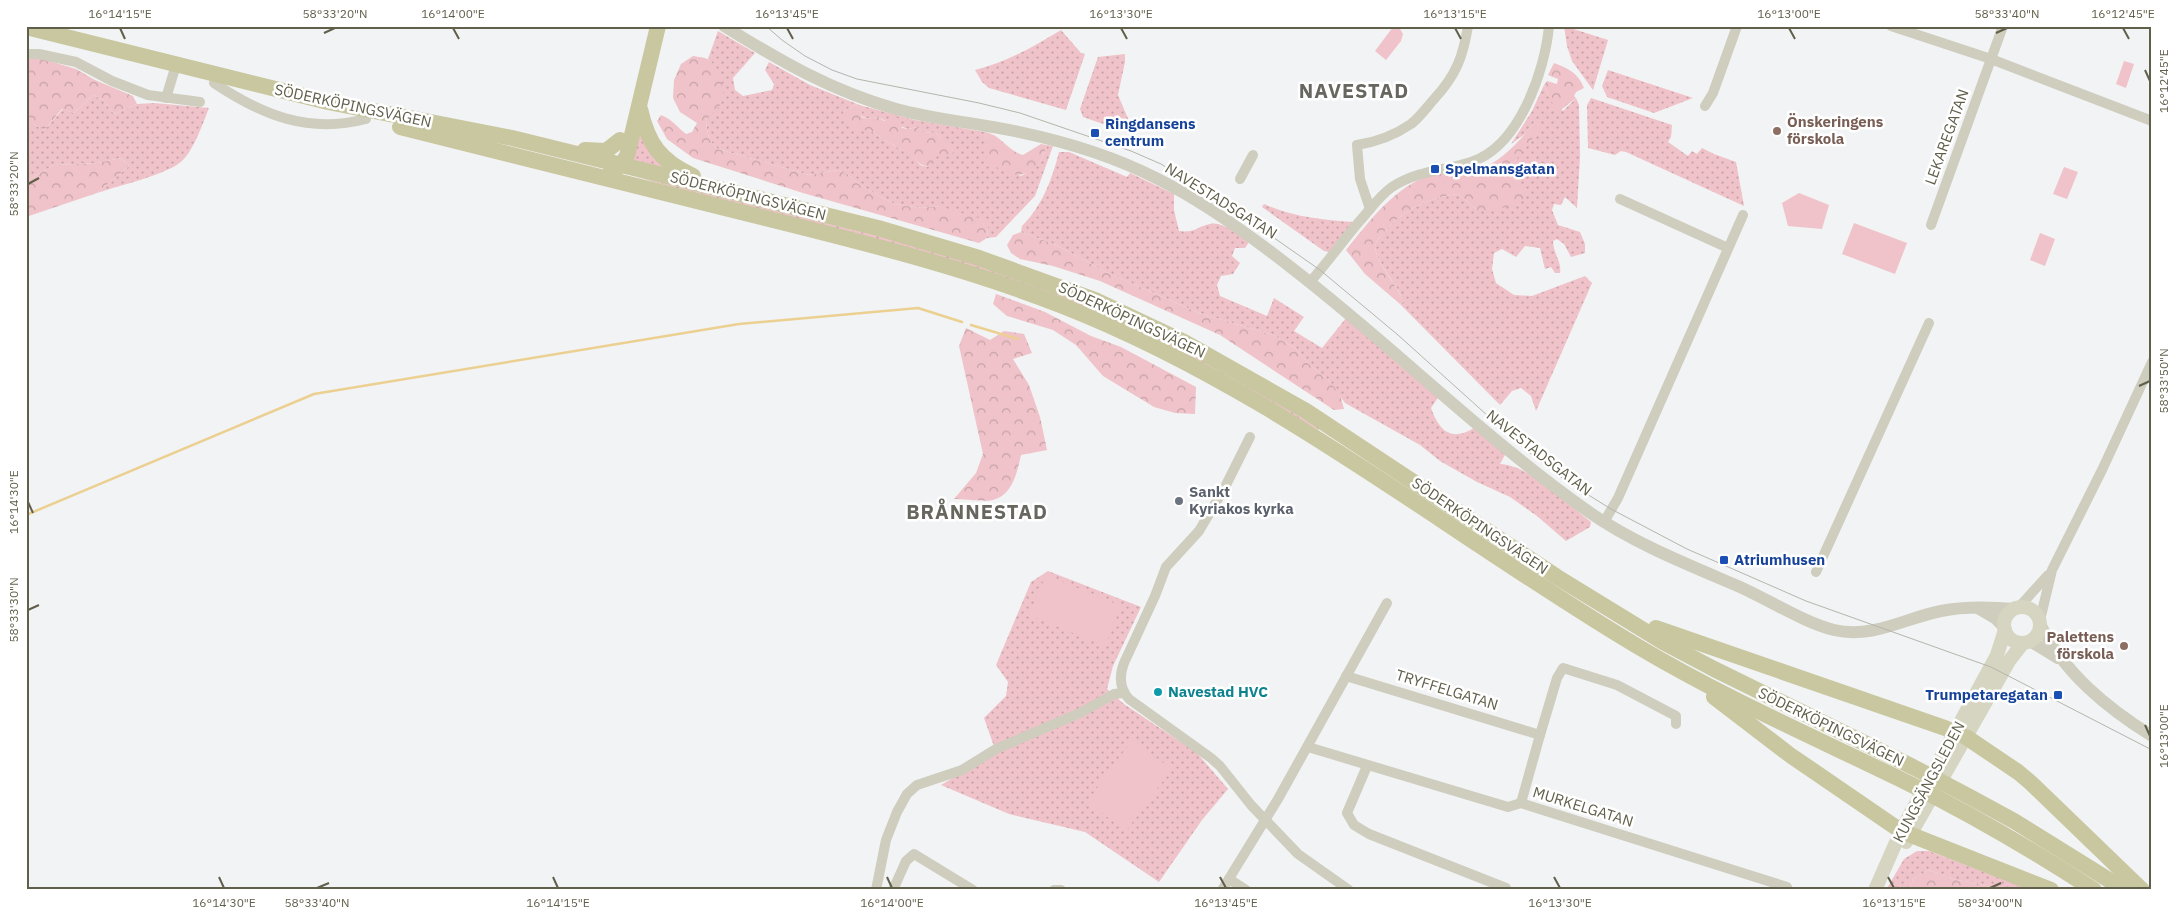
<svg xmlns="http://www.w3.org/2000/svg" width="2178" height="916" font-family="'IBM Plex Sans',sans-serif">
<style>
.grass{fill:url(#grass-dots)}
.forest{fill:url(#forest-crowns)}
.park{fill:#efc3c9}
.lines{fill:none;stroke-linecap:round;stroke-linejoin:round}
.stream{stroke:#ebd092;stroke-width:2.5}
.minor{stroke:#cecdbe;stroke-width:10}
.tertiary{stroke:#cecdbe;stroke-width:12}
.secondary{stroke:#d5d5c1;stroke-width:14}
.trunk{stroke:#c8c7a0;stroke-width:16}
.tram{stroke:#b4b5ac;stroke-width:1}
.ticks{fill:none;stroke:#605f4a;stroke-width:2}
.education-dot{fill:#8d6e63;stroke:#fff;stroke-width:2}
.transit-dot{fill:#1a4fb4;stroke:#fff;stroke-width:2}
.worship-dot{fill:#6b7280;stroke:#fff;stroke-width:2}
.culture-dot{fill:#0f9aa8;stroke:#fff;stroke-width:2}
.labels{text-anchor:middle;stroke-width:5;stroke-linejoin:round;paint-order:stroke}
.street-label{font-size:15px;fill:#605f4a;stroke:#fff}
.education-label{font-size:15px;font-weight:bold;fill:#785e54;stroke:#fff;text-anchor:start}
.transit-label{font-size:15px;font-weight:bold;fill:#164399;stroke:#fff;text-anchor:start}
.worship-label{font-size:15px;font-weight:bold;fill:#5b616d;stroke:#fff;text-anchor:start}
.culture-label{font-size:15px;font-weight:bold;fill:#0d838f;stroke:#fff;text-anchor:start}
.district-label{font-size:20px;font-weight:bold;letter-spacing:1px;fill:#67675f;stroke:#fff}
.neatline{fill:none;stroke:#605f4a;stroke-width:2}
.ticks-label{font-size:12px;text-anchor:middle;fill:#605f4a}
</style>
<defs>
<pattern id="grass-dots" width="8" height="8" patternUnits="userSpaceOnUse" patternTransform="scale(1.25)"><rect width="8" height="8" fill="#efc3c9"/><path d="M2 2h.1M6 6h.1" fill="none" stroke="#c5a2a5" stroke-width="1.8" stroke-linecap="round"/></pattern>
<pattern id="forest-crowns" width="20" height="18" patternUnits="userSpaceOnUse" patternTransform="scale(1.25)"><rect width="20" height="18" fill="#efc3c9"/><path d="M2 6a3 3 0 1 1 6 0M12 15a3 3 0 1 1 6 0" fill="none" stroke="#c5a2a5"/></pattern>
</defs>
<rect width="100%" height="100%" fill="#f2f3f4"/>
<g class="grass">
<path d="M1564 26 1608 40 1593 90 1572 61 1567 46Z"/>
<path d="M1061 30 1081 53 1085 54 1066 110 989 88 982 82 975 70C1007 62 1033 47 1061 30Z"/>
<path d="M718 31 755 53 733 78 735 90 743 96 772 90 774 84 765 70 769 62 810 85 857 104 843 112 858 130H869L900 149 912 154 920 165 928 167 940 138 936 133 923 132 917 127 908 129 876 117 869 119 861 116 863 106 915 120 985 132 988 157 1021 176C1036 170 1043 160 1047 145L1053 146 1035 196 996 237 987 238 988 227 938 206 921 208 895 204 879 196 857 183 847 174 838 170 809 175 718 149C708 141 707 133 706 120 725 102 725 78 708 59Z"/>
<path d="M1125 54V62L1118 95 1135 135 1083 117 1080 109 1098 57Z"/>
<path d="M1608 70 1693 98 1654 113 1607 97 1602 86Z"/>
<path d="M1544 85 1548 94 1563 111 1576 98 1579 105 1580 157 1577 208 1565 197 1561 205 1554 204 1552 210 1558 225 1580 232 1585 244V253L1571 257 1564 244 1557 239 1553 241C1553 253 1562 262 1560 273H1555L1551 267 1545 269 1540 248 1525 246 1516 257 1502 249 1494 253 1492 269 1496 283 1514 295 1532 296 1585 276 1592 283 1536 411 1531 396 1521 388 1512 391 1500 405 1400 304 1403 302C1398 283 1377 266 1375 247 1375 241 1382 235 1385 231 1405 209 1429 197 1459 194L1477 210 1517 181 1509 177 1508 170 1515 161 1536 121 1525 134 1511 144 1532 111Z"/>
<path d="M93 95 103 100 114 114 137 104 154 103 209 108C203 123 194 149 183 160 170 174 117 186 97 193L129 166 121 158 97 163 54 165 26 181V120L44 130 63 109 74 113Z"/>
<path d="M1591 98 1672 125 1671 137 1668 142 1688 156 1692 151 1697 154 1702 148 1714 154 1736 162 1744 206 1626 152 1621 151 1615 155 1588 148 1587 105Z"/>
<path d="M638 124 671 170 630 165Z"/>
<path d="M1059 152H1069L1127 177 1130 173 1174 194V210L1179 231C1197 233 1195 227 1210 224 1223 221 1239 236 1249 242L1245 248H1235L1232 256 1240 263 1233 274 1221 276 1217 285 1220 296 1267 316 1274 298 1304 317 1294 331 1322 348 1346 318 1439 396 1431 408C1439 431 1451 442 1474 428L1506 453 1500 464C1530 465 1566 503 1591 522L1590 527 1566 541 1537 516 1510 497 1477 482 1440 461 1420 445 1345 403 1329 381 1308 363 1295 348 1273 335 1199 313 1106 272 1056 245 1021 232 1022 226C1042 206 1052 180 1059 152Z"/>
<path d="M634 176 927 248 1065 295 1117 317 1211 363 1319 428V430L1104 318Z"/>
<path d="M1264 204C1293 217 1322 220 1353 222L1329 252 1324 251 1262 207Z"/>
<path d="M1048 571 1141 607 1113 666 1107 689 1124 704 1197 753 1228 789 1202 820 1159 882 1085 832 1009 814 941 785 996 752 984 718 1006 696 1008 682 996 665 1031 582Z"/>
<path d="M1917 851H1929L2032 890H1998L1977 883 1956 880 1929 870 1913 879 1909 890H1886L1904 859Z"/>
</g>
<g class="forest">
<path d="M26 54 76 69 95 80 133 96 137 104 114 114 103 100 93 95 74 113 62 109 44 130 26 120Z"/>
<path d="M693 56C698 57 705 57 709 60 719 67 726 90 722 101 719 109 712 114 706 120 707 133 708 141 718 149L809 175 838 170 847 174 857 183 879 196 895 204 921 208 938 206 982 219 988 227 987 238 979 243 803 193 693 158 667 139 657 121 661 115C672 119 677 127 686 134L692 132 697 123 680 112 673 98 674 80 681 64Z"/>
<path d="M1554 63C1568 68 1578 73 1584 88L1576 92 1574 96 1576 98 1557 113 1544 85 1547 81 1557 84 1558 79 1548 75Z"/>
<path d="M857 104 863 106 861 117 869 119 876 117 885 121 891 116 898 118 902 128 908 129 917 127 923 132 936 133 940 138 949 140 955 150 950 157 933 154V162L928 167 920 164 911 154 900 149 869 130H858L843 120V112Z"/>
<path d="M1536 121 1543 125 1508 170 1509 177 1517 181 1529 192 1520 203 1492 211 1477 210 1459 194C1429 197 1405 209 1385 231 1382 235 1375 241 1375 247 1377 266 1398 284 1403 302L1400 304 1365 274 1346 250C1371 219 1393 189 1431 174 1446 168 1464 174 1477 170 1501 163 1520 140 1536 121Z"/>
<path d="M985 132C1001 135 1008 151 1023 155L1041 144 1047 145C1037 181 1013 182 987 160Z"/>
<path d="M121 158 129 166 97 193 26 217V181L54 165 97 163Z"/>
<path d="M1021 232 1056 245 1106 272 1199 313 1273 335 1295 348 1308 363 1329 381 1340 394 1344 409 1334 410 1220 335 1100 281 1053 266 1020 259 1011 253 1007 245 1013 235Z"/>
<path d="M996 294 1045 312 1091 336 1121 347 1196 387 1195 414 1175 413 1154 407 1103 376 1076 345 1053 330 1007 316 993 304Z"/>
<path d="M966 328 990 340 1004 331 1024 334 1032 353 1013 359 1029 385 1040 417 1047 450 1021 455C1017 472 1013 495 993 500 986 502 963 499 954 499L976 473 983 454 959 346Z"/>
<path d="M1929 870 1956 880 1977 883 1998 890H1909L1913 879Z"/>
</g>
<g class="park">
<path d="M1393 27 1400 29 1403 34 1401 41 1386 60 1375 51Z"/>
<path d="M2124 61 2134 64 2126 88 2116 84Z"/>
<path d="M2064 167 2078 172 2067 199 2053 194Z"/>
<path d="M1799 193 1829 205 1822 229 1788 226 1782 203Z"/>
<path d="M1854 223 1907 243 1895 274 1842 254Z"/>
<path d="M2040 233 2055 239 2045 266 2030 260Z"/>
<path d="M1046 575 1121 606 1105 646 1029 615Z"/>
<path d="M1132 740 1172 769 1126 831 1087 802Z"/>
</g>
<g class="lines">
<g class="stream">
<path d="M971 325 1018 339"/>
<path d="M26 515 314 394 739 324 918 308 962 322"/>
</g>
<g class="minor">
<path d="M1891 26 1991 59 2152 121"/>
<path d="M26 54H39L76 62 112 81 148 95 200 102"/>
<path d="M214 83C262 115 308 134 366 119"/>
<path d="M166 98 176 65"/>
<path d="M1705 106 1713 93 1737 26"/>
<path d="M1240 179 1253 155"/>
<path d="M1620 199 1728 248"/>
<path d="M1370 209 1360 179 1357 145C1376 142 1395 135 1411 124 1420 117 1427 107 1435 98 1456 75 1463 57 1468 26"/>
<path d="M1931 225 2003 26"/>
<path d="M1310 282C1327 263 1342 242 1358 223 1369 211 1379 196 1392 187 1419 170 1443 171 1471 162 1519 147 1545 71 1549 26"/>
<path d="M1250 437 1225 487 1199 531 1166 567 1155 596 1124 663C1119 676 1119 688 1129 699L1211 758 1220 766 1251 805 1298 854 1349 890"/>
<path d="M1604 522 1618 498 1743 215"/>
<path d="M1816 572 1929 323"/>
<path d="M2019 607 2048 575"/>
<path d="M2040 620 2052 570 2102 470 2152 362"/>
<path d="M1346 676 1540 735 1557 678 1563 668 1617 685 1676 716V724"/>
<path d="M1308 747 1508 807 1521 803 1527 805 1787 887 1785 890"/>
<path d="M1367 766 1347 813 1354 825 1369 834 1506 888"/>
<path d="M1521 803 1540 735"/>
<path d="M1229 879 1246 890"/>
<path d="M876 890 886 840 897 812 907 794 917 785 962 770 996 749 1080 713 1114 694 1123 693"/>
<path d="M893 890 906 861 914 854 973 890"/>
<path d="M1054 890H1061"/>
<path d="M1222 890 1278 799 1387 603"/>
</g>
<g class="tertiary">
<path d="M724 26C780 61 832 91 896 109 937 120 978 123 1019 132 1067 142 1115 157 1158 179 1206 203 1251 236 1293 269 1394 347 1484 438 1589 512 1635 544 1689 565 1740 587 1769 600 1805 623 1834 630 1873 639 1905 618 1941 611 1965 606 1991 607 2015 609"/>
<path d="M1978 608 1995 618 2004 627"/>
<path d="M2040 624C2064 673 2107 708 2152 736"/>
<path d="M2030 641 2058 658"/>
</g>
<g class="secondary">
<circle cx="2022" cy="625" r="18"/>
<path d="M1906 842 2009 661 2023 643"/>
<path d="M1875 890 1901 831 1997 655 2005 630"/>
</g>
<g class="trunk">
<path d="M26 27 328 102 512 138 878 228 979 258 1095 300 1184 342 1306 411 1557 577 1663 642 1714 669 1913 767 1970 797 2014 821 2125 890"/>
<path d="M640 109C648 144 660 161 693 176"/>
<path d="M400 127C522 158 644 187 765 218 866 243 966 268 1063 306 1272 388 1446 532 1637 646 1724 698 1816 738 1906 782 1971 814 2034 851 2094 890"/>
<path d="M585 150 606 151 620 140"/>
<path d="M611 171 620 166 627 156 658 26"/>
<path d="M1656 628 1945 728 1966 737 2018 772 2031 783 2142 890"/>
<path d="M1714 697 1790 755 1901 831 2051 890"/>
</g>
<path class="tram" d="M766 26 782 40 805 56 832 70 857 79 979 103 1020 113 1131 151 1161 164 1227 205 1320 270 1398 335 1527 451 1566 481 1611 509 1687 549 1806 601 1991 667 2152 750"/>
</g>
<path class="ticks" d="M120 28 125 39M453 28 459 39M787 28 793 39M1121 28 1127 39M1455 28 1461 39M1789 28 1795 39M2123 28 2129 39M324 33 335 28M1996 33 2007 28M2145 70 2150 81M28 184 39 178M2139 386 2150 381M28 502 33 513M28 610 39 605M2145 725 2150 736M219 877 224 888M553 877 558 888M887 877 892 888M1220 877 1226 888M1554 877 1560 888M1888 877 1894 888M317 888 329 883M1990 888 2001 883"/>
<g class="education-dot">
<circle cx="1777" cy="131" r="5"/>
<circle cx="2124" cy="646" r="5"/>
</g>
<g class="transit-dot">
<rect x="1090" y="128" width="10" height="10" rx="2.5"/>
<rect x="1430" y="164" width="10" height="10" rx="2.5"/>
<rect x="1719" y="555" width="10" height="10" rx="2.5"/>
<rect x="2053" y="690" width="10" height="10" rx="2.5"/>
</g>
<circle class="worship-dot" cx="1179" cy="501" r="5"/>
<circle class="culture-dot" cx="1158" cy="692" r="5"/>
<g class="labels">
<g class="street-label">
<text transform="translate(353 106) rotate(12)" y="5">SÖDERKÖPINGSVÄGEN</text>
<text transform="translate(1947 137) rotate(-70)" y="5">LEKAREGATAN</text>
<text transform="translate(748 196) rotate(14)" y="5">SÖDERKÖPINGSVÄGEN</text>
<text transform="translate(1221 201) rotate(32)" y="5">NAVESTADSGATAN</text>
<text transform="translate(1132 320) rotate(25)" y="5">SÖDERKÖPINGSVÄGEN</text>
<text transform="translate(1539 453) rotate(38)" y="5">NAVESTADSGATAN</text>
<text transform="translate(1480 526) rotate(34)" y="5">SÖDERKÖPINGSVÄGEN</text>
<text transform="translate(1447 690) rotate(17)" y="5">TRYFFELGATAN</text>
<text transform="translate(1831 727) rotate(26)" y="5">SÖDERKÖPINGSVÄGEN</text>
<text transform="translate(1929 782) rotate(-62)" y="5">KUNGSÄNGSLEDEN</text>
<text transform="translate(1583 807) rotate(17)" y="5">MURKELGATAN</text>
</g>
<g class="education-label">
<text x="1787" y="127">Önskeringens<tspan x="1787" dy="17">förskola</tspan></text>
<text x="2114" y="642" text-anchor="end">Palettens<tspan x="2114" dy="17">förskola</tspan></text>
</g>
<g class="transit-label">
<text x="1105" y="129">Ringdansens<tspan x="1105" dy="17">centrum</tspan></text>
<text x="1445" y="174">Spelmansgatan</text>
<text x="1734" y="565">Atriumhusen</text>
<text x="2048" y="700" text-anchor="end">Trumpetaregatan</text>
</g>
<g class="worship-label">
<text x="1189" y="497">Sankt<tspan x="1189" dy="17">Kyriakos kyrka</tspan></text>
</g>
<g class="culture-label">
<text x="1168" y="697">Navestad HVC</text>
</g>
<g class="district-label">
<text x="1354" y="98">NAVESTAD</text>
<text x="977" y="519">BRÅNNESTAD</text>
</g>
</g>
<rect width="2178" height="916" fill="none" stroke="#ffffff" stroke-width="55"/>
<rect x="28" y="28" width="2122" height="860" class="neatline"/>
<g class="ticks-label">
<text x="120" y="18">16°14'15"E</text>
<text x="335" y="18">58°33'20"N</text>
<text x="453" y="18">16°14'00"E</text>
<text x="787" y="18">16°13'45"E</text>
<text x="1121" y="18">16°13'30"E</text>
<text x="1455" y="18">16°13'15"E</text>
<text x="1789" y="18">16°13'00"E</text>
<text x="2007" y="18">58°33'40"N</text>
<text x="2123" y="18">16°12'45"E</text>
<text transform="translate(2164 81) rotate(-90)" y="4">16°12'45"E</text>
<text transform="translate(14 184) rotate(-90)" y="4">58°33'20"N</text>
<text transform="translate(2164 381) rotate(-90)" y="4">58°33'50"N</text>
<text transform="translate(14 502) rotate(-90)" y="4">16°14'30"E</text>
<text transform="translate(14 610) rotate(-90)" y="4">58°33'30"N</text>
<text transform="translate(2164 736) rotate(-90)" y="4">16°13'00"E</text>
<text x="224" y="907">16°14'30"E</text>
<text x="317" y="907">58°33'40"N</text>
<text x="558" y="907">16°14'15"E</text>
<text x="892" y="907">16°14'00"E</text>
<text x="1226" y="907">16°13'45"E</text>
<text x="1560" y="907">16°13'30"E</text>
<text x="1894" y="907">16°13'15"E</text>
<text x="1990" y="907">58°34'00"N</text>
</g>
</svg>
